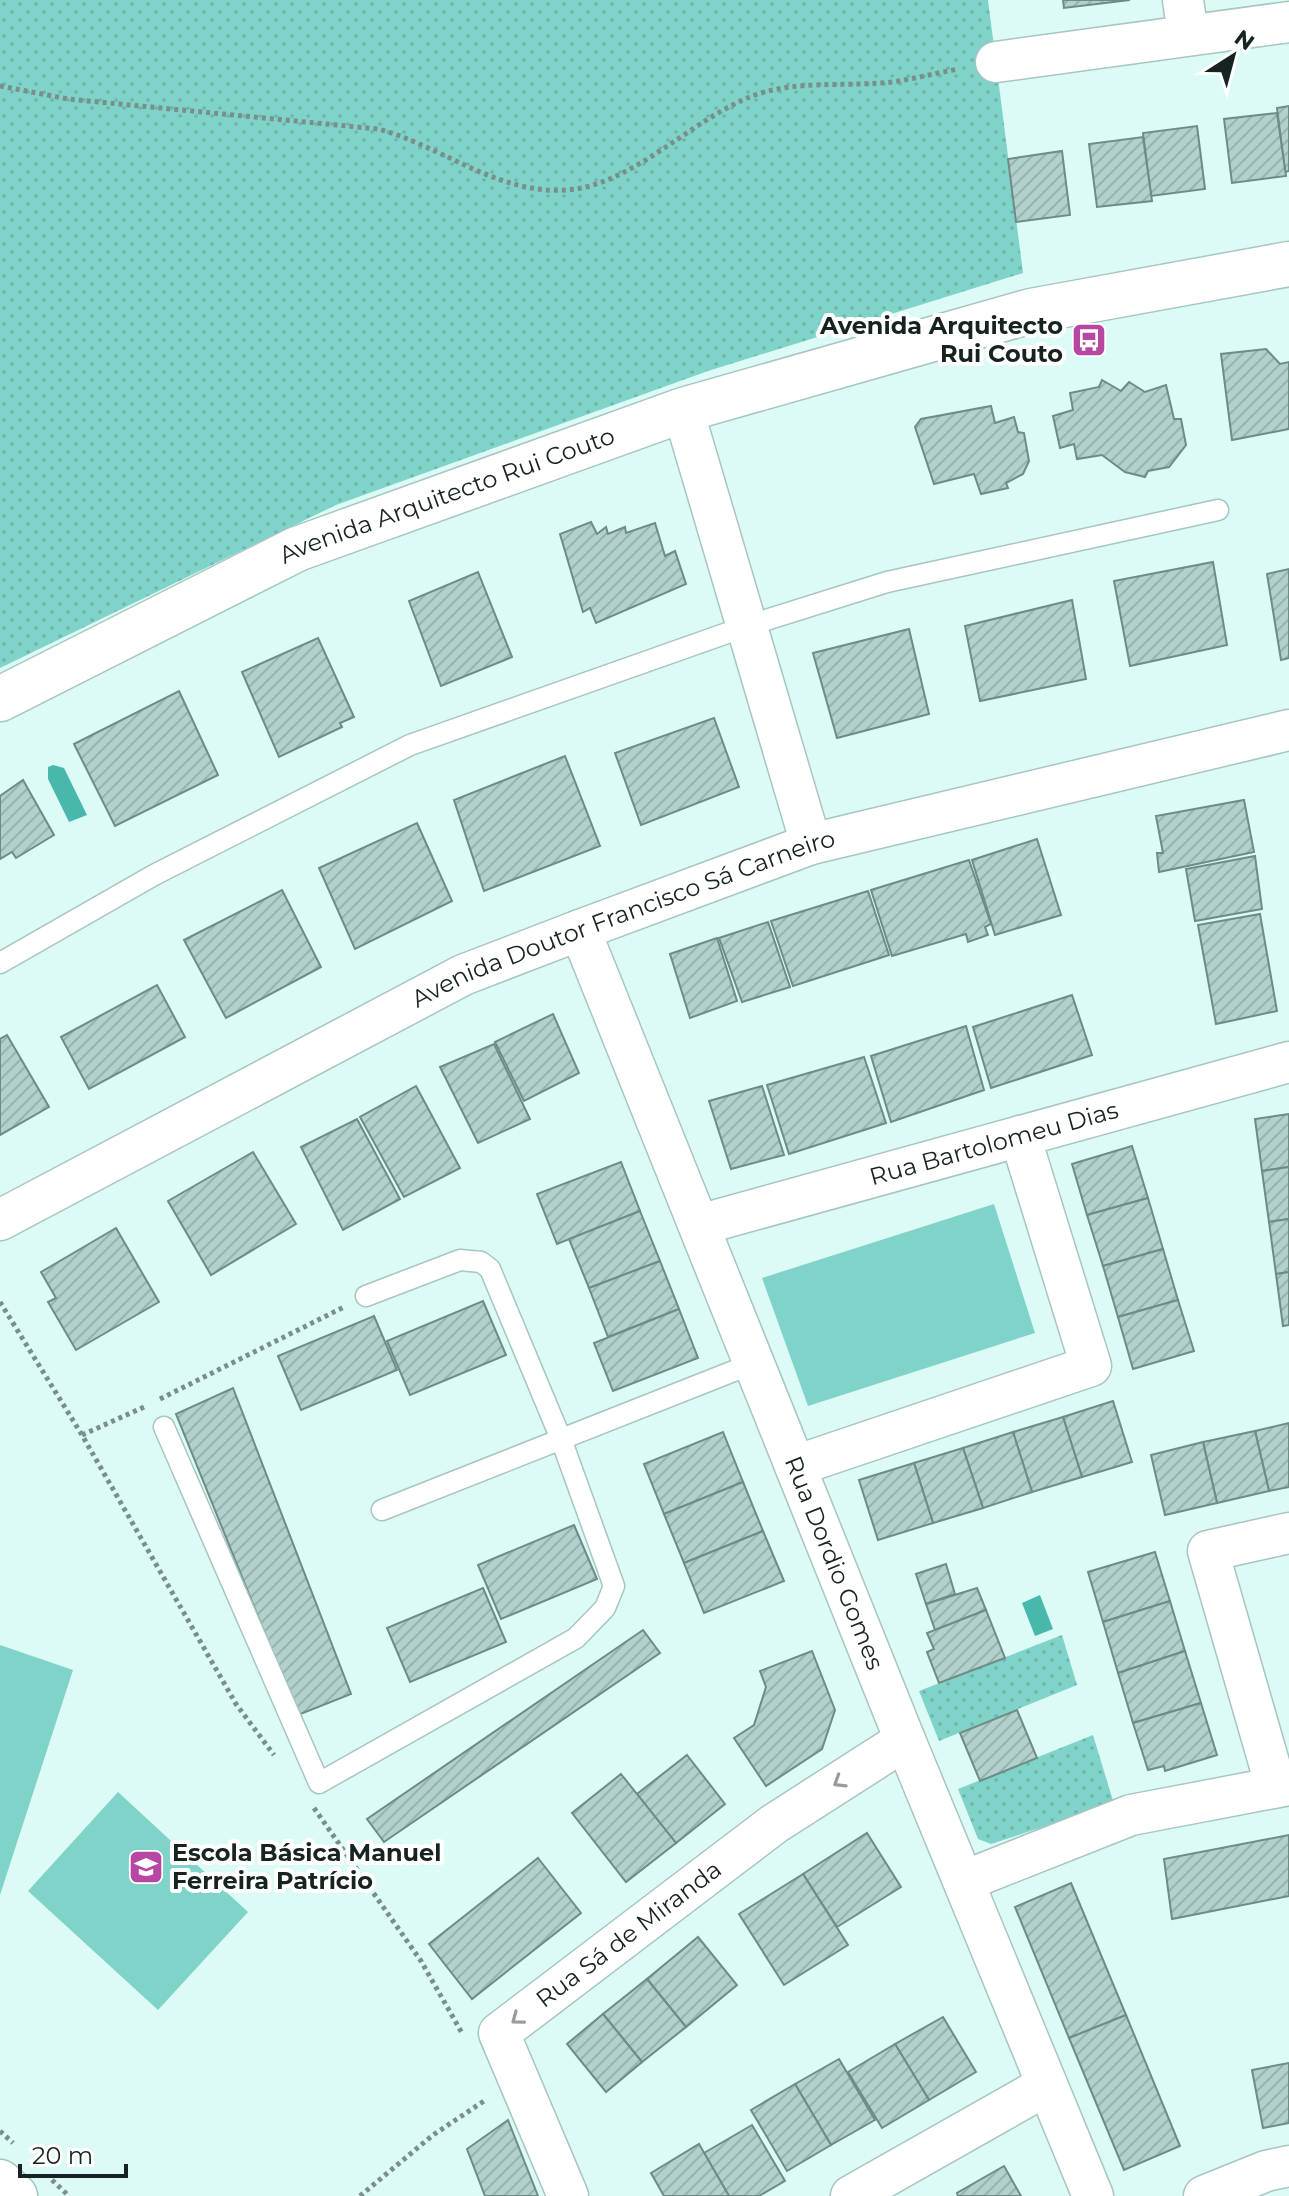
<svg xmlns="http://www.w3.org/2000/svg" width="1289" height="2196" font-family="Montserrat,sans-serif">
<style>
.grass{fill:url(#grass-dots)}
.garden{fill:#7fd3c8}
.water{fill:#49b8ac}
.building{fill:url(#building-hatch);stroke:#6e8b86;stroke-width:2}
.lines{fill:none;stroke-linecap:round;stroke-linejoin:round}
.lane-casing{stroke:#a7c5c1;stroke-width:23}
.street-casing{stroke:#a7c5c1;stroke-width:43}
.secondary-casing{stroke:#a7c5c1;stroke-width:47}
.path{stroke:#7a8f8c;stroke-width:5;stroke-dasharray:4 4;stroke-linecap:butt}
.lane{stroke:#fff;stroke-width:20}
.street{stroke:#fff;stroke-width:40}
.secondary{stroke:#fff;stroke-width:44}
.oneway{stroke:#979c9b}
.labels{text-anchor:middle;stroke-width:8;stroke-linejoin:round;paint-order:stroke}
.poi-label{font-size:24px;font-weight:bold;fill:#172321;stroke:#fff;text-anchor:end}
.street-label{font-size:24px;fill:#172321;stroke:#fff}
</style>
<defs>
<pattern id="grass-dots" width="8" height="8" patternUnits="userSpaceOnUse" patternTransform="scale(2)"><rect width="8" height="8" fill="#7fd3c8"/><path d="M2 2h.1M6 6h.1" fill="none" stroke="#6db5ac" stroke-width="1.8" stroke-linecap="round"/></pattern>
<pattern id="building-hatch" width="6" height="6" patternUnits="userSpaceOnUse" patternTransform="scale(2)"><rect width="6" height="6" fill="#b2d1cc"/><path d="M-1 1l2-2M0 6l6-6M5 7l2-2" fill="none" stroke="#98b3af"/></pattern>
</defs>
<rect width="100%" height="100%" fill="#dcfbf6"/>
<g class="grass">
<path d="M0 0H988L1023 273 708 371 336 505 0 668Z"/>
<path d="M1062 1635 1077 1685 939 1741 919 1691Z"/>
<path d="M1093 1735 1114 1804 991 1844 978 1839 958 1789Z"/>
</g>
<g class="garden">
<path d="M994 1204 1035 1333 808 1406 762 1278Z"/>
<path d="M0 1645 73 1670 0 1895Z"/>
<path d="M118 1792 248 1912 158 2010 28 1891Z"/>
</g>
<g class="water">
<path d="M53 765 64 768 87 815 69 822 48 779V767Z"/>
<path d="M1040 1595 1053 1629 1035 1636 1022 1603Z"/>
</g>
<g class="building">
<path d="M1063 0H1130L1064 8Z"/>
<path d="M1289 106V171L1285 172 1277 108Z"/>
<path d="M1277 113 1286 176 1232 183 1224 119Z"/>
<path d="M1197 126 1205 189 1151 196 1143 133Z"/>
<path d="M1143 137 1152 201 1097 207 1089 144Z"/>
<path d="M1062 151 1070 215 1016 222 1008 159Z"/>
<path d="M1266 349 1280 364 1289 362V429L1232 440 1221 354Z"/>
<path d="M1102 380 1121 391 1129 382 1145 392 1166 385 1174 419H1181L1186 445 1169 467 1148 471 1145 477 1125 472 1102 455 1077 459 1074 444 1060 448 1053 416 1073 410 1070 393 1099 387Z"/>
<path d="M991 406 995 423 1014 417 1018 432 1024 433 1029 461 1023 474 1006 483 1008 488 981 494 974 474 934 484 915 427 921 419Z"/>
<path d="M591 522 597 534 606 527 608 534 625 527 626 533 655 523 665 556 675 551 686 584 596 623 590 608 583 612 560 534Z"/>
<path d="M1213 562 1227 645 1130 666 1114 581Z"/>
<path d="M1289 569V658L1281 660 1267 574Z"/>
<path d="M478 572 512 657 441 686 409 601Z"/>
<path d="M1072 600 1086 679 980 701 965 626Z"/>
<path d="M909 629 929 714 837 738 813 653Z"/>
<path d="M318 638 354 717 340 723 342 727 279 757 242 672Z"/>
<path d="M179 691 218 775 115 826 74 744Z"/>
<path d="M714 718 739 787 641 825 615 753Z"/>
<path d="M565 756 600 846 484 891 454 800Z"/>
<path d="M23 780 54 835 16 858 12 852 0 859V796Z"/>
<path d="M1244 800 1254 852 1159 872 1157 853H1163L1156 816Z"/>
<path d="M417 823 452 901 355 949 319 868Z"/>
<path d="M1037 839 1061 915 995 935 972 860Z"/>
<path d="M1255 856 1262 909 1195 921 1186 869Z"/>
<path d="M969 860 991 924 985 927 988 935 968 942 966 934 892 956 871 890Z"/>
<path d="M282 890 321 967 226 1018 184 940Z"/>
<path d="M868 891 889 955 793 986 771 921Z"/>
<path d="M1260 914 1277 1011 1216 1024 1198 925Z"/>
<path d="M768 922 790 987 742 1002 719 938Z"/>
<path d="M717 938 737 1001 690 1018 670 954Z"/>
<path d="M157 985 185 1037 89 1089 61 1037Z"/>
<path d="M1072 995 1092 1055 991 1088 973 1027Z"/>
<path d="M553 1014 579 1073 524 1101 495 1042Z"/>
<path d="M966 1026 984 1090 891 1122 871 1056Z"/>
<path d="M7 1035 49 1107 0 1135V1039Z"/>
<path d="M494 1044 530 1119 478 1143 440 1067Z"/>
<path d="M864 1057 886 1123 789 1154 767 1085Z"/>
<path d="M416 1086 460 1168 404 1197 360 1117Z"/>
<path d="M762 1086 784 1155 731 1169 709 1101Z"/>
<path d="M1289 1114V1167L1262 1171 1255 1119Z"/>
<path d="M357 1119 400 1199 343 1230 301 1147Z"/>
<path d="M1132 1146 1148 1198 1087 1215 1072 1164Z"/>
<path d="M253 1152 296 1224 211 1275 168 1201Z"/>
<path d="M621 1162 640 1211 557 1244 537 1194Z"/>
<path d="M1289 1167V1219L1269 1222 1262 1171Z"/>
<path d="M1148 1198 1163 1249 1103 1266 1087 1215Z"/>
<path d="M640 1211 660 1261 589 1288 569 1239Z"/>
<path d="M1289 1219V1272L1276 1274 1269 1222Z"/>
<path d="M116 1228 159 1302 76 1350 48 1302 56 1298 41 1272Z"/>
<path d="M1163 1249 1178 1300 1118 1317 1103 1266Z"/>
<path d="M660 1261 679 1309 608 1337 589 1288Z"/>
<path d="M1289 1272V1325L1283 1326 1276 1274Z"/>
<path d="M1178 1300 1194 1351 1133 1369 1118 1317Z"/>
<path d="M483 1301 506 1355 410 1395 387 1341Z"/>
<path d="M679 1309 698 1358 613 1391 594 1343Z"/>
<path d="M374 1316 397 1370 301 1410 278 1356Z"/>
<path d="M233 1388 351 1694 298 1715 176 1414Z"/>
<path d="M1113 1401 1132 1462 1082 1477 1063 1417Z"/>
<path d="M1063 1417 1082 1477 1032 1492 1013 1432Z"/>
<path d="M1289 1423V1487L1269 1491 1255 1431Z"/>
<path d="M1255 1431 1269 1491 1217 1503 1203 1442Z"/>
<path d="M723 1432 743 1482 664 1514 644 1464Z"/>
<path d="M1013 1432 1032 1492 983 1508 963 1448Z"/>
<path d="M1203 1442 1217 1503 1165 1515 1151 1455Z"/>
<path d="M963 1448 983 1508 933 1523 914 1463Z"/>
<path d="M914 1463 933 1523 878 1540 859 1480Z"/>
<path d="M743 1482 763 1531 684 1563 664 1514Z"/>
<path d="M574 1525 597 1579 501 1619 478 1565Z"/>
<path d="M763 1531 784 1581 704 1613 684 1563Z"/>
<path d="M1155 1552 1170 1601 1103 1622 1088 1572Z"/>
<path d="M946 1564 955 1594 926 1604 916 1574Z"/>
<path d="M483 1588 506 1642 410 1682 387 1628Z"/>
<path d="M977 1588 986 1610 935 1630 926 1604Z"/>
<path d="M1170 1601 1185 1651 1118 1673 1103 1622Z"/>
<path d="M986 1610 1005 1658 939 1683 927 1652 934 1649 927 1633Z"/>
<path d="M643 1630 660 1653 384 1842 367 1819Z"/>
<path d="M812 1651 835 1710 822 1749 766 1786 734 1738 754 1725 766 1687 760 1671Z"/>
<path d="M1185 1651 1201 1703 1133 1723 1118 1673Z"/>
<path d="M1201 1703 1217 1755 1165 1771 1164 1766 1148 1770 1133 1723Z"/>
<path d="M1017 1710 1037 1758 980 1781 960 1733Z"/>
<path d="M687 1755 725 1804 676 1843 637 1794Z"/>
<path d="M621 1774 676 1843 626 1882 572 1813Z"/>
<path d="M867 1833 901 1887 837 1927 803 1874Z"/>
<path d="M1289 1835V1896L1172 1919 1164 1859Z"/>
<path d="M538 1858 581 1913 472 1999 429 1944Z"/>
<path d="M803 1874 848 1945 784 1985 739 1914Z"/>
<path d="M1071 1883 1126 2015 1069 2038 1015 1907Z"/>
<path d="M698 1937 737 1985 686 2027 647 1979Z"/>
<path d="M647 1979 686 2027 642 2062 603 2014Z"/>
<path d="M603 2014 642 2062 606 2092 567 2044Z"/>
<path d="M1126 2015 1180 2146 1124 2170 1069 2038Z"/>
<path d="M943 2017 976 2072 929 2100 895 2044Z"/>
<path d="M895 2044 929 2100 882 2128 848 2072Z"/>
<path d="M839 2059 875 2120 831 2145 795 2084Z"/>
<path d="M1289 2063V2123L1263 2128 1252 2070Z"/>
<path d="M795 2084 831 2145 787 2171 751 2110Z"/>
<path d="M508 2120 538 2196H485L467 2149Z"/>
<path d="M752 2125 785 2181 759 2196H729L704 2153Z"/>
<path d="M699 2144 729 2196H664L651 2173Z"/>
<path d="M1004 2166 1021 2196H958L957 2193Z"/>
</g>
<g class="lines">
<g class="lane-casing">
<g id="lane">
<path d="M0 963 154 875 410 745 747 626 887 582 1218 510"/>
<path d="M164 1427 319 1783 576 1638 605 1608 614 1586 561 1439 490 1269 481 1262 460 1260 366 1296"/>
<path d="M382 1510 754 1363"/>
</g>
</g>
<g class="street-casing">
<g id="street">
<path d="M1183 0 1188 35"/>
<path d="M996 62 1289 22"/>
<path d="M683 410 811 844"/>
<path id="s1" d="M580 930 905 1740 1093 2196"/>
<path id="s2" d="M0 1220 463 975 580 930 811 844 1289 730"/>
<path id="s3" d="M699 1225 1289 1062"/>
<path d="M795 1466 1091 1366 1020 1136"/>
<path d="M1276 1787 1208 1551 1289 1533"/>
<path d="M964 1881 1131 1815 1289 1785"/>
<path id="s4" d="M568 2196 499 2033 774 1824 905 1740"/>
<path d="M851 2196 1047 2085"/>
<path d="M1204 2196 1266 2171 1289 2166"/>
</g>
</g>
<g class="secondary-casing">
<g id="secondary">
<path id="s5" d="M0 699 297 549 683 410 1031 311 1289 264"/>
<path d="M0 2182 15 2196"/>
</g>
</g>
<g class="path">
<path d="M0 86 68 99 378 129C442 146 498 195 567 190 634 185 692 118 755 95 795 81 840 86 882 83 908 81 934 73 959 69"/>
<path d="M0 1302 82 1435 236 1704 274 1755"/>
<path d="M160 1399 344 1307"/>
<path d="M82 1435 144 1407"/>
<path d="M314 1808 421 1961 462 2033"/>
<path d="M0 2131 13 2143"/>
<path d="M52 2180 69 2196"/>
<path d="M360 2196 433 2135 487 2099"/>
</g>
<use href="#lane" class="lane"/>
<use href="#street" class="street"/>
<use href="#secondary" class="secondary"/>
</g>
<defs><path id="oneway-chevron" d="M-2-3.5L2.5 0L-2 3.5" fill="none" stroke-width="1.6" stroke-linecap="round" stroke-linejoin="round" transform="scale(2)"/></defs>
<g class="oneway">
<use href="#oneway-chevron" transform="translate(839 1782) rotate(148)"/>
<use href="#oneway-chevron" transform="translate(517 2019) rotate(143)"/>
</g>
<defs>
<g id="bus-square" transform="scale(1.8)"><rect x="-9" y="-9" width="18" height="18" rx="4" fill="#b747a3" stroke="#fff"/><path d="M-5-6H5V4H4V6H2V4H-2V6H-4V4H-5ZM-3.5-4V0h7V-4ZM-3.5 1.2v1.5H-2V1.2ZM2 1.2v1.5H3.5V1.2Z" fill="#fff"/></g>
<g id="school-square" transform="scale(1.8)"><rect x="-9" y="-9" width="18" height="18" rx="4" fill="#b747a3" stroke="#fff"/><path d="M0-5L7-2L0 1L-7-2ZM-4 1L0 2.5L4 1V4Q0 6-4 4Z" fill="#fff"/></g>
</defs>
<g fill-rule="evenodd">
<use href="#bus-square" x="1089" y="340"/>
<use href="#school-square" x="146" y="1867"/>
</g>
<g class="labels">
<g class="poi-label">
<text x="1063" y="334">Avenida Arquitecto<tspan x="1063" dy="28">Rui Couto</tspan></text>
<text x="172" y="1861" text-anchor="start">Escola Básica Manuel<tspan x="172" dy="28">Ferreira Patrício</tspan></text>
</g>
<g class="street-label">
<text dy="8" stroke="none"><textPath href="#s5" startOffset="492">Avenida Arquitecto Rui Couto</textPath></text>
<text dy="8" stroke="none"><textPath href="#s2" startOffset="694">Avenida Doutor Francisco Sá Carneiro</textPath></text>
<text dy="8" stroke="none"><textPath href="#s3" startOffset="306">Rua Bartolomeu Dias</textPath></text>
<text dy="8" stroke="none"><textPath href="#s1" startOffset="682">Rua Dordio Gomes</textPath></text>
<text dy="8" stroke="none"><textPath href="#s4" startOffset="340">Rua Sá de Miranda</textPath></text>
</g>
</g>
<g transform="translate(1233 56) rotate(36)" stroke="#ffffff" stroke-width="6" paint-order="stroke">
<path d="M0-6L14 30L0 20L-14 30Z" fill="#172321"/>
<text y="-12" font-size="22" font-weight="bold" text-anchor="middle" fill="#172321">N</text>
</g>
<path d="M20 2164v12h106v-12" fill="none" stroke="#172321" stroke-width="4"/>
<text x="32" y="2164" font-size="24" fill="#172321" stroke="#ffffff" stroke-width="6" paint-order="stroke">20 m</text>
</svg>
